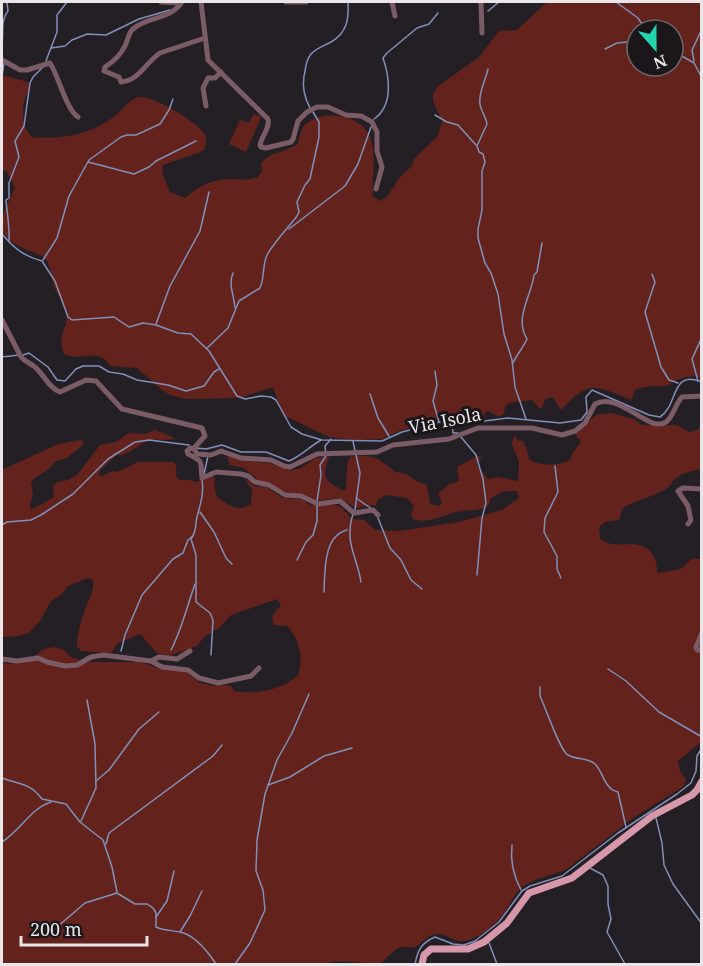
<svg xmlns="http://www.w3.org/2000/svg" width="703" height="966" font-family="'Noto Serif',serif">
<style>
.green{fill:#63231c;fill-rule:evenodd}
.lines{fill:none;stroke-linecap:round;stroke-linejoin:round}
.stream{stroke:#8190b9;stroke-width:1.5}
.minor{stroke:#7b5c66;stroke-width:5}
.major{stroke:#d797ab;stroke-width:7}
.labels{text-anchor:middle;stroke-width:6;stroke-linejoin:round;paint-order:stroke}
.street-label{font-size:18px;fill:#e9e5e8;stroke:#1b161a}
</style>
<rect width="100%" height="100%" fill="#241f24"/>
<g class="green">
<path d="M547 2H701V378C690 374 676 379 667 386H652L636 389 631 400C594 385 589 380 561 410L554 399 550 397 545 400 542 408 540 409 532 400 509 403 505 406 504 414 499 417 488 411C483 414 482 419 476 420 464 424 449 422 437 418L430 422 402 430 382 439 356 440 329 437 283 415 273 387 239 398 186 399 170 395 162 390 137 368 111 366C97 346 82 362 64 354 56 334 69 329 66 314 65 304 56 293 53 284 51 276 51 268 47 261 39 249 13 252 2 230 0 213 10 201 15 187L7 172 2 170V75L28 82 31 88C20 100 20 126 32 137 61 140 94 134 116 115 123 109 129 100 138 97 151 94 198 122 205 135 207 140 206 144 205 149L198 153 163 165 162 172 170 192 185 198C197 188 211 179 229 179 240 179 247 181 258 177L262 171 261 163C270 152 286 152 298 144 300 137 300 128 307 123 326 109 364 115 371 140 377 159 371 177 373 196L380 201 387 197 400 177 412 166 414 159 438 136 442 121 433 101V94L437 87 479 57 499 31 517 30ZM637 30H673V66H637Z"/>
<path d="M254 114 261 117 246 152 229 144 240 120 249 123Z"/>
<path d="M611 413 634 419 642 425H677L689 432 698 430 701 424V469C693 470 682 473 675 479 671 482 671 487 666 489 652 497 636 500 623 508 621 511 621 515 620 518 615 524 606 517 599 528L600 538C616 554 642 532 655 559 657 563 656 568 658 573L681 569 691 559H701V742L678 761 680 771 686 780 683 787 636 816 567 869C553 876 537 877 524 886 515 892 511 903 505 912 497 923 482 936 469 940 454 945 451 935 439 934 426 934 424 943 415 947 410 948 406 946 401 947 392 950 387 959 379 964 368 966 343 957 325 964H2V662L10 664 28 661 44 649 54 647 64 650 71 657 85 662H141L160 669 185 671 200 683 215 686 226 685 231 686 234 691C254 695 283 690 298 675 304 657 299 639 287 626L274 625C270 616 274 613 281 606L277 599 231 615 219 628 204 637 197 646 168 656 157 653 140 634 118 643 111 653 81 651 77 646C77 636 80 623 84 613 87 602 95 592 93 580L88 578 68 586 61 595 51 601 40 621 29 633 18 636 2 637V470L58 444 81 440 84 444 67 458 56 461 49 469 35 478 31 483 33 494 30 505 31 510 54 497 53 486 57 482 68 480 77 475 100 445 116 442 129 433 145 434 155 430 175 438C166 442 160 438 152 440 139 442 130 456 117 455L100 470 99 475 102 476 113 471 117 472 138 462H173L176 465V476L179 480H189L196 482 212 475 215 479 214 487 217 497C228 505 238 513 251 504L252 489 246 482 248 480 254 486 266 487 283 498 301 499 311 505 332 504 341 507 352 519 364 520 375 530 399 531 459 522 502 510 519 498 517 491H504L491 498 488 506C479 511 469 510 459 511 445 514 428 525 413 519L411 515 414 506 407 498 386 495 378 500 376 505 356 508 340 498 314 501 302 494 285 492 259 481 244 468 230 465 227 456 247 461 269 463 290 470 299 469 316 458 329 457C324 472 322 480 337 487 344 491 337 490 346 490L347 466 350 457C373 454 379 458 395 472L404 473 418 482 427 485 430 504 439 506 442 502 438 493 450 484 459 481 457 467 478 456 482 458 476 464 488 479 498 477 518 481 519 462 512 444 514 435 518 440 523 441 527 450 529 459C540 467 560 466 571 459L572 454 581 442 575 434 596 415Z"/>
</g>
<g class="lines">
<g class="stream">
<path d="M616 2 638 18 646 30"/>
<path d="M488 11 499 2"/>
<path d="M2 43C4 32 0 21 8 11L7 2"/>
<path d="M51 48 65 46 72 40 87 34 106 35 139 19 170 10"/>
<path d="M605 49 617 43 637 41"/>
<path d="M673 51 694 63 702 78"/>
<path d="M46 61 57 32V15L67 2"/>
<path d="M694 61 692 50 702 29"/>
<path d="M488 69C486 79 478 93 480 104 481 111 486 117 487 124L477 146 479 152 483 154 485 162 482 171V210L478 229V238L485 263 491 273 498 294 504 334 512 360 515 387 526 419"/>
<path d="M2 77 4 63"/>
<path d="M310 108C304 97 302 88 304 76 306 69 305 61 311 54 316 48 324 46 331 42 347 33 349 19 348 2"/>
<path d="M435 115 447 122 458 125 476 145"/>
<path d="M374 119C393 106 390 78 383 58L387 53 417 28 429 24 438 13"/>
<path d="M88 162 134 174 149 167 156 161 196 141"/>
<path d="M289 229 345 186 358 164 371 127"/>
<path d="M2 234C14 248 23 256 42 261L55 281 68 317 72 320 114 317 129 327 143 323 156 325 178 333 191 334 209 351 237 396 245 399 261 396 271 397 276 400 291 427 302 434 322 440 382 441 402 432 440 422H477L508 418 560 423 581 420 587 412 586 397 592 390 649 415 660 417C679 405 670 369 702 382"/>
<path d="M9 242C10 227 7 214 6 200L9 198V183L19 157 15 141 24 126 30 83 33 77 43 67"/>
<path d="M43 260 57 238 69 196 89 160 121 137 127 135H136L160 124 169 110 173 99"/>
<path d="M233 273C228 284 234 295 235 308"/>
<path d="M652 274 655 282 645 312 661 367 669 380 678 383"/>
<path d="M156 324 170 286 200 231 209 192"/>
<path d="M207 348 228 328 239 301 260 288C265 277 262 266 267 255 274 242 288 228 297 216L299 212 297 202 305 185 310 179 319 137V122L313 112"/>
<path d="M23 355 29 353 48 367 57 380 65 381 76 369 83 366H99L109 372 123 374 137 380 168 385 186 391 204 386 214 372 219 369"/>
<path d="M2 357 19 355"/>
<path d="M513 363C517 354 523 348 527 339 514 318 531 297 534 275L537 272 542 243"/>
<path d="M435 371 437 385 433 401 439 422"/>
<path d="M698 381 692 359 702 337"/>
<path d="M370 394 378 418 389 436"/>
<path d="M452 423 453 433H458"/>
<path d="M461 437 476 455 483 479 486 503 482 518 477 575"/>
<path d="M353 441 355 451"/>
<path d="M196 448 206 449 222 445 241 452H266L289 461C301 456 309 447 321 440"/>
<path d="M555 466 558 492 545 518 544 532 557 556V569L561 578"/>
<path d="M204 474 208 456"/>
<path d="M202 479C204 492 201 503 197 517 195 525 197 531 191 539L196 555V602L210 613 213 620 211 655"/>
<path d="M356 498 372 509"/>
<path d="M317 501 321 475 320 465 326 456 325 446 331 439"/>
<path d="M355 510 360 473 356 455"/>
<path d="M200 512 214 532 226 558 232 564"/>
<path d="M353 514C344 543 357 556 361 582"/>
<path d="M378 518 390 548 401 560 411 580 422 589"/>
<path d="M2 525 7 522 31 520 41 515 73 494 108 459 135 442 149 440 189 445"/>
<path d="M297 560 306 542 313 535 317 521V506"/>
<path d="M324 592C325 572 323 536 347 530"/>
<path d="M171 650C182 629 187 606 195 584"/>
<path d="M121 651 125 635 142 595 173 559 183 553 188 540 193 536"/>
<path d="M608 669 626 681 659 712 702 737"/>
<path d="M540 687V696C545 706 560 751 568 755 576 760 587 757 595 764 604 773 604 789 618 792L626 827"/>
<path d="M2 778C20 785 29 782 42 799L66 804 80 822 103 840 112 867 117 892"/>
<path d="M96 781 109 770 139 729 159 712"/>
<path d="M268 785 290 777 324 756 352 748"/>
<path d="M656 818 662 843 664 865 673 884 702 924"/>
<path d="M81 821 96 788 95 744 87 700"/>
<path d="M2 842C20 831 31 808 51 802"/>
<path d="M106 844 109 833 213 756 222 745"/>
<path d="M512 845C510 862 513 875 521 890"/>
<path d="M590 868 603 875 608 886V904L611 919 607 932 625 964"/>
<path d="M156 917 167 901 174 871"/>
<path d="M180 932 190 916 202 891"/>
<path d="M50 933 85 903 117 893 135 904H147L153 908 156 913V927C165 931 171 930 180 932 195 935 208 952 216 964"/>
<path d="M489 943 497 964"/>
<path d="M235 964 250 943 265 910 263 890 256 871 257 840 265 794 277 760 292 733 309 694"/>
<path d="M415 964C418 950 421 943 435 937L453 944 464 945 475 941 499 922 522 891 530 886 562 876 618 833 677 794 691 783 696 771 697 756 702 748"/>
</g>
<g class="minor">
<path d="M161 2 181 3"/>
<path d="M182 2C169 21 149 15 133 29 128 33 128 41 125 46 121 54 113 62 105 67L104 71 119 77 121 82C139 81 146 62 160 53L205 38"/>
<path d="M201 2 208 60 268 119C270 129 262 135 260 145L261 147 266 148 291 142 293 139 298 121 307 112 317 107H328L346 115 361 116 372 122 377 132V151L382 167 376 189"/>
<path d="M286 2H306"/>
<path d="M392 2 395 16"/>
<path d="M481 2 482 33"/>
<path d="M2 60 20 70H27L50 63C59 77 66 109 78 117"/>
<path d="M206 106 203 88 208 78H215L221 72"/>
<path d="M2 320 21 357C25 362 31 363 36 368 44 375 49 388 60 392L86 380 96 381 122 409 202 428 205 436 194 448 197 454 211 455 221 451 241 458 271 460 284 466 290 467 317 454 377 452 393 445 449 439 478 428H532L562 435 575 431 585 423 595 404C620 391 649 434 666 422 674 416 675 404 682 397L702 396"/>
<path d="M194 449 190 448 187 451 188 454C205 462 200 462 202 478L216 472 241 474 248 476 255 482 269 485 285 495 301 496 318 504 340 501 354 513 373 510 378 515"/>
<path d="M688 524 691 520 688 506 678 491 683 488 702 489"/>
<path d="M702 633 696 647 697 650H702"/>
<path d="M2 659 17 661 38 658 47 662 65 666 77 665 91 657 103 655 151 661 162 667 188 670 199 678 218 683 251 676 259 668"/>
<path d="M151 661 159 657 177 659 190 651"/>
</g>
<path class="major" d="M422 964 424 955 431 949H468L484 942 507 923 529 893 572 878 652 816 692 795 697 790 702 781"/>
</g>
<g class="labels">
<g class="street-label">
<text transform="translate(445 421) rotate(-11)" y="6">Via Isola</text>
</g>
</g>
<rect width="703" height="966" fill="none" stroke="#e9e5e8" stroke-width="6"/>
<g transform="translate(655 48) rotate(159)"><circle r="28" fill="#1b161a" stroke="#6d696c" stroke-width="1.5"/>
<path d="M0-4.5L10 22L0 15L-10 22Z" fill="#23d5af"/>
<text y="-9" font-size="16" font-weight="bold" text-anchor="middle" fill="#e9e5e8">N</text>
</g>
<path d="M21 936v9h126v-9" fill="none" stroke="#e9e5e8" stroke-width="3"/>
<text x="30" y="936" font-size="18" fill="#e9e5e8" stroke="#1b161a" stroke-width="4.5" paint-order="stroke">200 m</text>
</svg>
